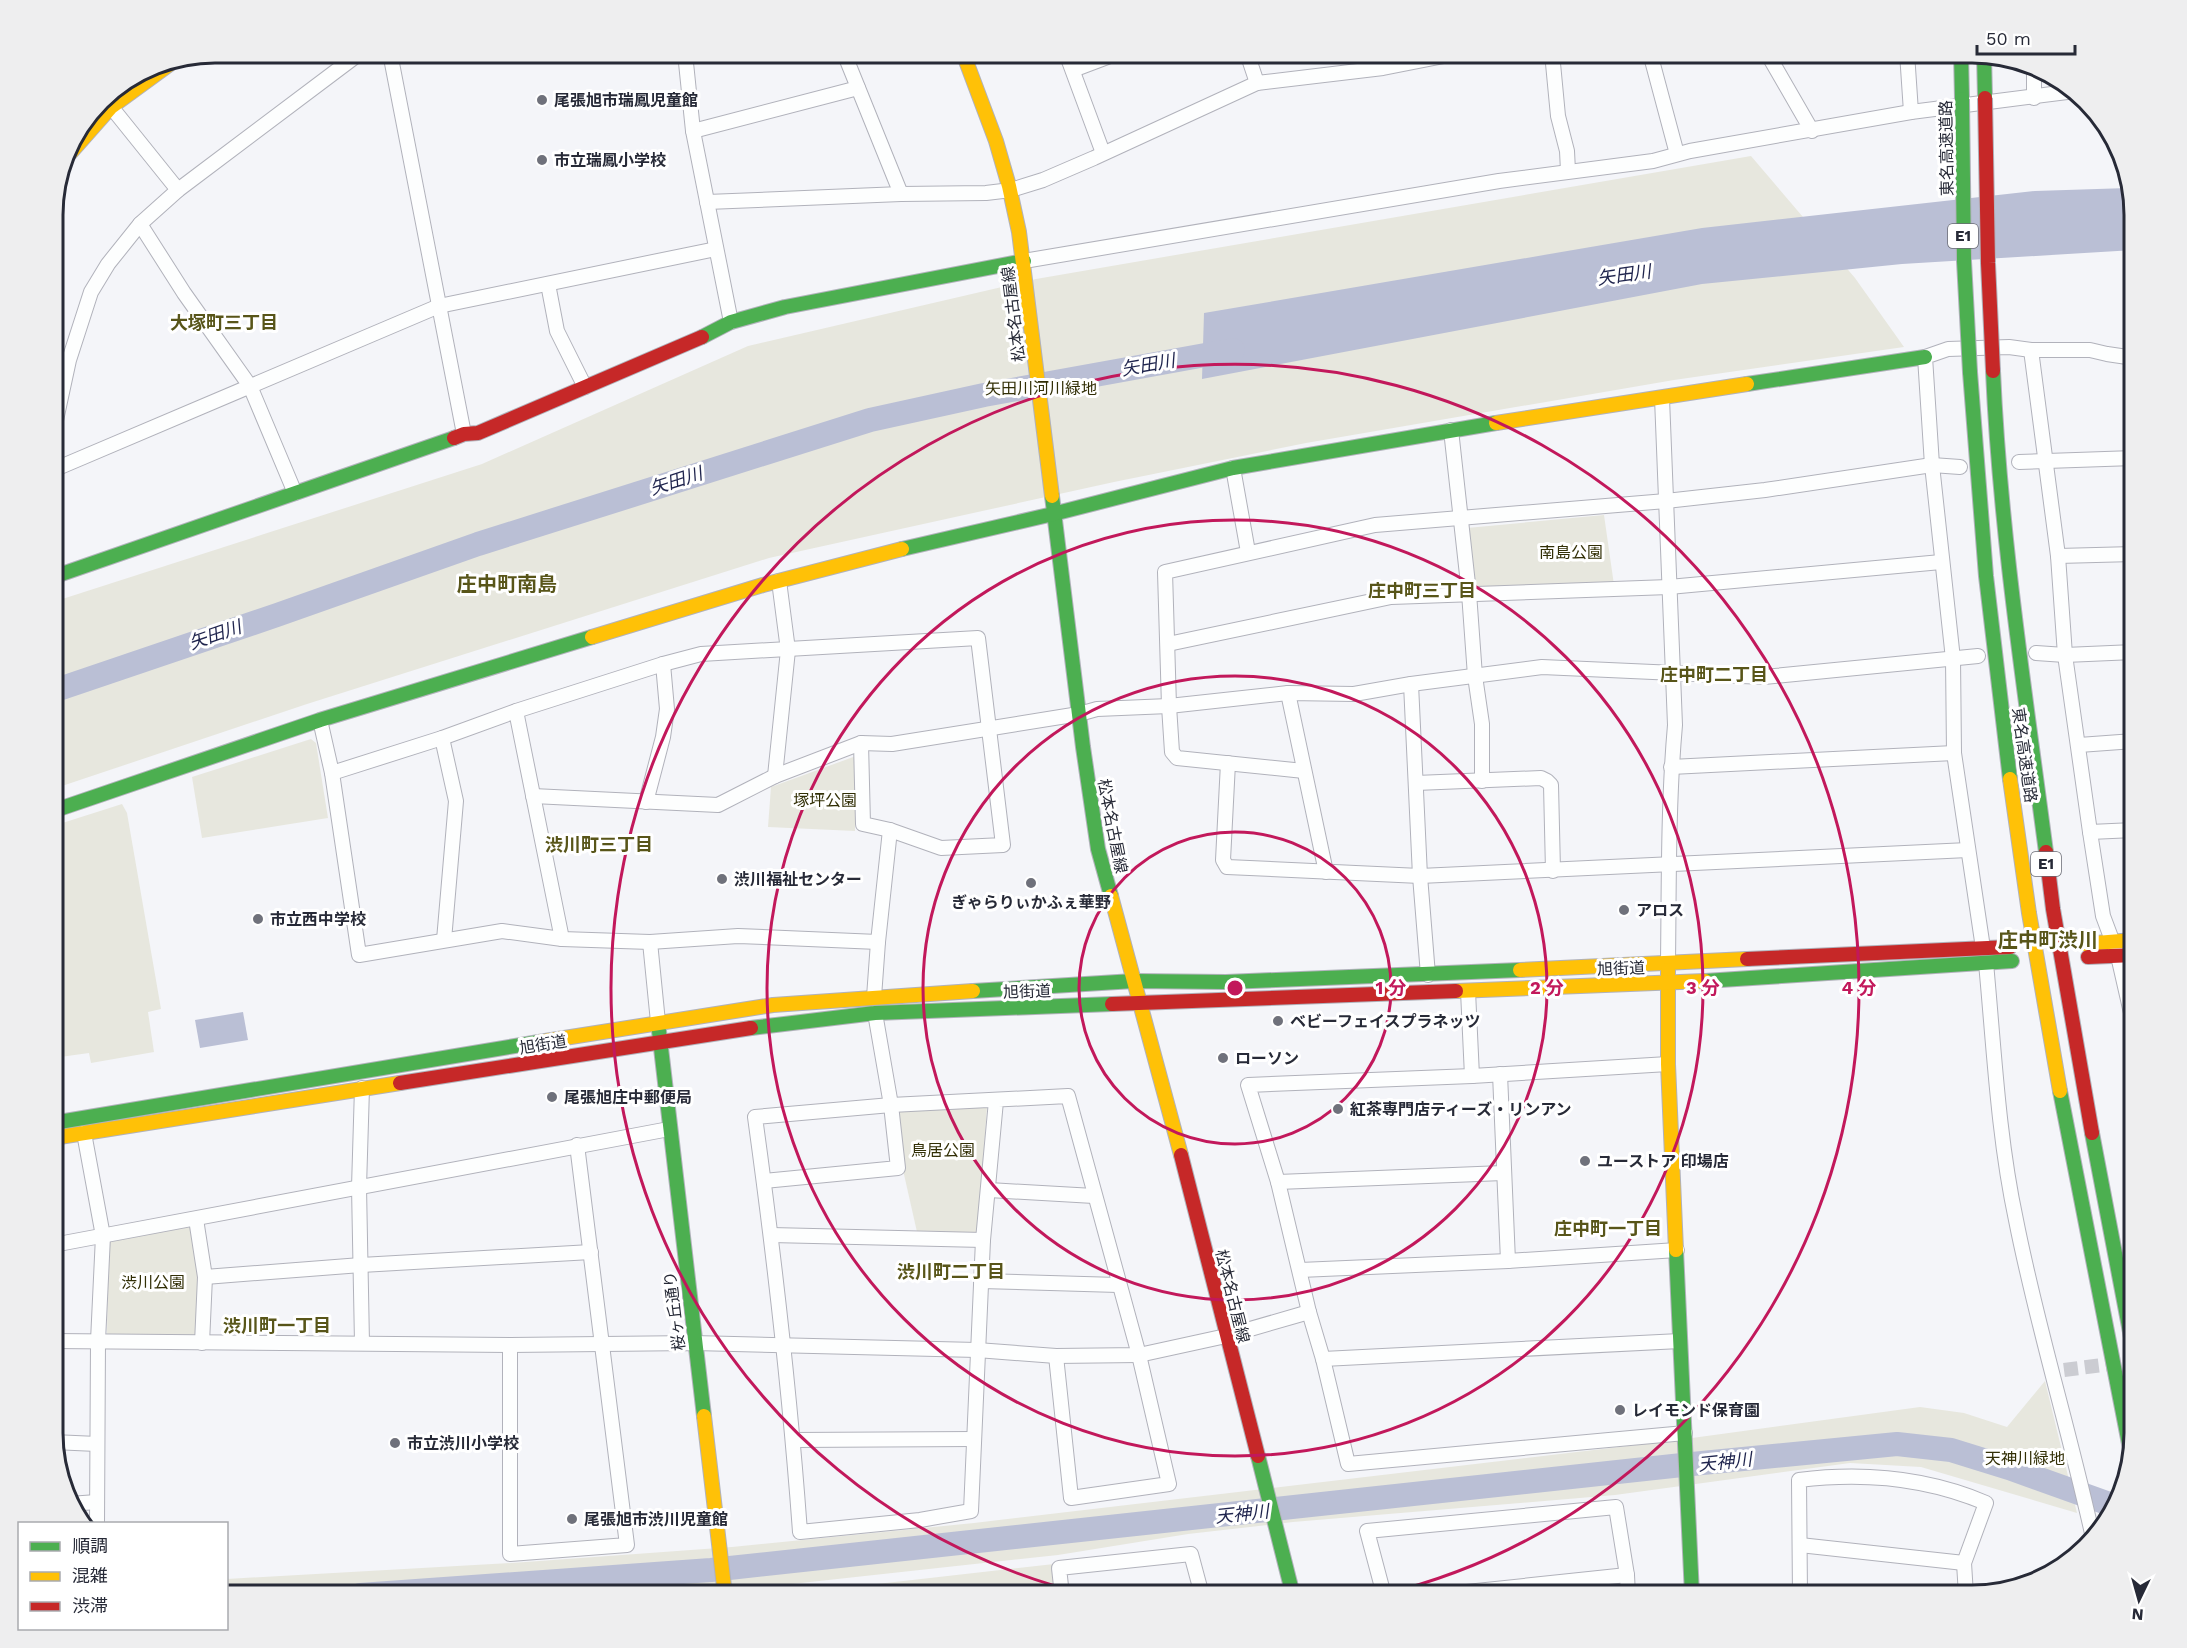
<svg xmlns="http://www.w3.org/2000/svg" width="2187" height="1648" font-family="'Work Sans','Noto Sans JP',sans-serif">
<style>
.green{fill:#e7e7de}
.water{fill:#babfd5}
.lines{fill:none;stroke-linecap:round;stroke-linejoin:round}
.river{stroke:#babfd5;stroke-width:24}
.street-tunnel{stroke:#cbccd2;stroke-width:14;stroke-dasharray:14 7;stroke-linecap:butt}
.street-casing{stroke:#b1b2bb;stroke-width:16}
.fast-casing{stroke:#b1b2bb;stroke-width:16}
.slow-casing{stroke:#b1b2bb;stroke-width:16}
.jam-casing{stroke:#b1b2bb;stroke-width:16}
.street{stroke:#fdfefe;stroke-width:14}
.fast{stroke:#4caf50;stroke-width:14}
.slow{stroke:#ffc107;stroke-width:14}
.jam{stroke:#c62828;stroke-width:14}
.fast-bridge-casing{stroke:#b1b2bb;stroke-width:16;stroke-linecap:butt}
.jam-bridge-casing{stroke:#b1b2bb;stroke-width:16;stroke-linecap:butt}
.fast-bridge{stroke:#4caf50;stroke-width:14}
.jam-bridge{stroke:#c62828;stroke-width:14}
.ring{fill:none;stroke:#c2185b;stroke-width:3}
.poi-dot{fill:#6f717b;stroke:#fff;stroke-width:2}
.labels{text-anchor:middle;stroke-width:6;stroke-linejoin:round;paint-order:stroke}
.shield{fill:#fff;stroke:#686a73;stroke-width:1.5}
.shield-label{font-size:15px;font-weight:bold;fill:#272a37}
.poi-label{font-size:16px;font-weight:bold;fill:#272a37;stroke:#fff;text-anchor:start}
.street-label{font-size:16px;fill:#272a37;stroke:#fff}
.park-label{font-size:16px;fill:#322f06;stroke:#fff}
.water-label{font-size:18px;font-style:italic;fill:#1f244d;stroke:#fff}
.neighbourhood-label{font-size:18px;font-weight:bold;fill:#585519;stroke:#fff}
.quarter-label{font-size:20px;font-weight:bold;fill:#585519;stroke:#fff}
.rim{fill:none;stroke:#272a37;stroke-width:3}
.centre{fill:#c2185b;stroke:#fff;stroke-width:3}
.ring-label{font-size:18px;text-anchor:middle;font-weight:bold;fill:#c2185b;stroke:#fff;stroke-width:6;stroke-linejoin:round;paint-order:stroke}
</style>
<rect width="100%" height="100%" fill="#f4f5f9"/>
<g class="green">
<path d="M1751 156 1855 278 1904 347 1674 380 1306 443 1114 482 769 558 307 704 53 789V602L482 464 748 346 1036 279Z"/>
<path d="M1604 515 1614 585 1474 587 1467 528Z"/>
<path d="M311 739 316 743 328 818 202 838 192 777Z"/>
<path d="M856 756 855 831 768 827 771 787Z"/>
<path d="M122 804 127 813 161 1009 148 1012 154 1052 91 1063 89 1053 53 1058V826Z"/>
<path d="M987 1107 978 1236 917 1232 903 1170 896 1109Z"/>
<path d="M191 1227 198 1277 195 1337H107L108 1240Z"/>
<path d="M2045 1381 2077 1513 1921 1467 1850 1463 1615 1495 1293 1522 1188 1534 1058 1555 737 1590 658 1595H227V1579L512 1563 732 1547 974 1523 1670 1441 1920 1407 1964 1413 2007 1427Z"/>
<path d="M1054 1564 1057 1595H780Z"/>
</g>
<g class="water">
<path d="M2128 188 2134 215V250L1902 264 1702 284 1202 379 1204 313 1702 228 2035 191Z"/>
<path d="M243 1012 248 1040 200 1048 195 1020Z"/>
</g>
<g class="lines">
<g class="river">
<path d="M53 691 277 615 478 544 870 420 984 395 1233 350"/>
<path d="M360 1595 711 1570 1682 1465 1897 1444 1951 1450 2009 1468 2115 1506"/>
</g>
<path class="street-tunnel" d="M2064 1370 2118 1363"/>
<g class="street-casing">
<g id="street">
<path d="M390 53 464 434"/>
<path d="M685 53 693 131 731 322"/>
<path d="M844 53 901 194"/>
<path d="M1066 53 1103 153"/>
<path d="M1247 53 1257 83"/>
<path d="M1552 53 1558 116 1567 151 1568 171"/>
<path d="M1650 53 1677 154"/>
<path d="M1767 53 1812 131"/>
<path d="M1907 53 1911 112"/>
<path d="M1073 70 1118 53"/>
<path d="M104 98 178 190"/>
<path d="M2034 98V66"/>
<path d="M693 131 858 88"/>
<path d="M707 202 901 194 986 193 1011 190 1043 180 1094 158 1257 83 1383 68 1449 55 1482 53"/>
<path d="M140 224 184 293 250 386 295 493"/>
<path d="M1024 261 1499 181 1653 161 1690 151 1911 112 2075 91"/>
<path d="M548 284 557 331 585 387"/>
<path d="M2031 350 2058 556 2065 655 2090 832 2103 916 2118 956 2134 1026"/>
<path d="M1662 398 1675 725C1668 804 1669 883 1668 962"/>
<path d="M1451 430 1469 593 1475 676 1482 724V781"/>
<path d="M53 434 69 360 91 292 108 264 140 224 178 190 360 53"/>
<path d="M2019 462 2134 458"/>
<path d="M1233 468 1248 552"/>
<path d="M53 470 439 306 716 249"/>
<path d="M2058 556 2134 554"/>
<path d="M1168 644 1391 597 1669 587 1941 562"/>
<path d="M2036 653 2065 655 2134 652"/>
<path d="M1411 684 1420 876 1428 975"/>
<path d="M1288 693 1326 872"/>
<path d="M516 711 562 939"/>
<path d="M320 720 332 773 359 955 502 931 562 939 650 942 738 936 878 942"/>
<path d="M442 738 456 801 444 940"/>
<path d="M2079 745 2134 741"/>
<path d="M1228 763 1223 860 1227 867 1420 876 1968 850"/>
<path d="M1671 767 1954 753"/>
<path d="M1304 771 1177 758 1172 752 1169 706 1165 572 1375 525 1666 501 1765 490 1932 465 1960 467"/>
<path d="M332 773 442 738 516 711 663 664 701 654 978 638 1003 845 941 848 890 830 863 824 861 743"/>
<path d="M775 776 788 650 779 581"/>
<path d="M1416 783 1541 778 1547 781 1551 785 1553 871"/>
<path d="M533 796 718 805 775 776 861 743 892 744 1079 714 1097 709 1169 706 1288 693 1354 694 1411 684 1542 667 1764 677 1978 656"/>
<path d="M646 802 663 737 667 709 663 664"/>
<path d="M2090 832 2134 830"/>
<path d="M650 942 658 1022"/>
<path d="M1983 948 1954 753 1953 659 1932 465 1925 357 1948 349 2009 347 2031 350H2090L2107 354 2134 358"/>
<path d="M1986 963C1994 1048 1998 1136 2016 1220 2037 1327 2070 1432 2093 1538"/>
<path d="M1468 991 1472 1076"/>
<path d="M874 997 878 942 890 830"/>
<path d="M1668 1064 1472 1076 1248 1085 1278 1182 1309 1312 1323 1359 1348 1464 1685 1433"/>
<path d="M1500 1074 1508 1261"/>
<path d="M996 1101 983 1240 971 1511 920 1520 800 1532C790 1393 774 1255 755 1117L891 1105 1068 1096 1139 1355 1169 1484 1071 1498 1056 1356"/>
<path d="M84 1133 103 1236 98 1341 97 1524"/>
<path d="M764 1181 898 1168 891 1105 875 1013"/>
<path d="M1278 1182 1503 1173"/>
<path d="M989 1190 1094 1196"/>
<path d="M196 1219 205 1277 202 1343"/>
<path d="M771 1235 983 1240"/>
<path d="M53 1245 669 1129"/>
<path d="M1300 1270 1508 1261 1677 1250"/>
<path d="M205 1277 361 1265 591 1252"/>
<path d="M981 1281 1118 1285"/>
<path d="M53 1341 510 1345 694 1343 977 1350 1056 1356 1139 1355 1226 1336 1309 1312"/>
<path d="M362 1343 359 1187 362 1088"/>
<path d="M510 1345V1554L627 1545 577 1145"/>
<path d="M1323 1359 1680 1341"/>
<path d="M793 1440 974 1439"/>
<path d="M53 1442 97 1444"/>
<path d="M69 1504 97 1502"/>
<path d="M1800 1545 1964 1563"/>
<path d="M1062 1595 1059 1568 1191 1554 1202 1595"/>
<path d="M1384 1595 1367 1531 1616 1507 1627 1575 1628 1595"/>
<path d="M1438 1595 1627 1575"/>
<path d="M1800 1595 1799 1480C1863 1472 1927 1478 1986 1503L1964 1563 1966 1595"/>
</g>
</g>
<g class="fast-casing">
<g id="fast">
<path d="M1961 53 1962 99"/>
<path d="M1984 54 1985 98"/>
<path d="M702 337 731 322 785 307 1024 261"/>
<path d="M1993 371C2000 532 2025 692 2046 852"/>
<path d="M1970 372 1986 576 2010 779"/>
<path d="M1747 384 1925 357"/>
<path d="M1052 496 1083 747 1098 849 1111 896"/>
<path d="M902 549 1053 514 1233 468 1496 423"/>
<path d="M53 577 454 438"/>
<path d="M53 811 320 720 592 637"/>
<path d="M1705 981 2012 961"/>
<path d="M973 991 1134 981 1226 982 1520 970"/>
<path d="M751 1028 875 1013 1112 1004"/>
<path d="M659 1031 704 1416"/>
<path d="M2060 1091 2131 1454"/>
<path d="M53 1123 539 1042"/>
<path d="M2092 1133 2134 1353"/>
<path d="M1676 1250 1692 1595"/>
<path d="M1258 1456 1293 1595"/>
</g>
</g>
<g class="slow-casing">
<g id="slow">
<path d="M963 53 996 141 1009 186 1019 232 1052 496"/>
<path d="M65 159 111 107 174 61"/>
<path d="M1496 423 1747 384"/>
<path d="M592 637 763 585 902 549"/>
<path d="M2010 779 2029 913 2060 1091"/>
<path d="M1111 896 1181 1155"/>
<path d="M2083 944 2134 940"/>
<path d="M1520 970 1747 959"/>
<path d="M1668 970V1064L1676 1250"/>
<path d="M1456 991 1705 981"/>
<path d="M539 1042 773 1005 973 991"/>
<path d="M53 1138 400 1083"/>
<path d="M704 1416 725 1595"/>
</g>
</g>
<g class="jam-casing">
<g id="jam">
<path d="M454 438 464 434 478 433 702 337"/>
<path d="M2046 852 2053 909 2092 1133"/>
<path d="M2088 957 2134 955"/>
<path d="M1747 959 2010 947"/>
<path d="M1112 1004 1456 991"/>
<path d="M400 1083 751 1028"/>
<path d="M1181 1155 1258 1456"/>
</g>
</g>
<use href="#street" class="street"/>
<use href="#fast" class="fast"/>
<use href="#slow" class="slow"/>
<use href="#jam" class="jam"/>
<g class="fast-bridge-casing">
<path id="fast-bridge" d="M1962 99 1964 261 1970 372"/>
</g>
<g class="jam-bridge-casing">
<path id="jam-bridge" d="M1985 98 1988 263 1993 371"/>
</g>
<use href="#fast-bridge" class="fast-bridge"/>
<use href="#jam-bridge" class="jam-bridge"/>
</g>
<g class="ring">
<circle cx="1235" cy="988" r="156"/>
<circle cx="1235" cy="988" r="312"/>
<circle cx="1235" cy="988" r="468"/>
<path d="M1089 1595A624 624 0 1 1 1381 1595"/>
</g>
<g class="poi-dot">
<circle cx="542" cy="100" r="6"/>
<circle cx="542" cy="160" r="6"/>
<circle cx="722" cy="879" r="6"/>
<circle cx="1031" cy="883" r="6"/>
<circle cx="1624" cy="910" r="6"/>
<circle cx="258" cy="919" r="6"/>
<circle cx="1278" cy="1021" r="6"/>
<circle cx="1223" cy="1058" r="6"/>
<circle cx="552" cy="1097" r="6"/>
<circle cx="1338" cy="1109" r="6"/>
<circle cx="1585" cy="1161" r="6"/>
<circle cx="1620" cy="1410" r="6"/>
<circle cx="395" cy="1443" r="6"/>
<circle cx="572" cy="1519" r="6"/>
</g>
<g class="labels">
<g class="shield">
<rect x="1948" y="224" width="30" height="24" rx="4.5"/>
<rect x="2031" y="852" width="30" height="24" rx="4.5"/>
</g>
<g class="shield-label">
<text x="1963" y="241">E1</text>
<text x="2046" y="869">E1</text>
</g>
<g class="poi-label">
<text x="554" y="106">尾張旭市瑞鳳児童館</text>
<text x="554" y="166">市立瑞鳳小学校</text>
<text x="734" y="885">渋川福祉センター</text>
<text x="1031" y="908" text-anchor="middle">ぎゃらりぃかふぇ華野</text>
<text x="1636" y="916">アロス</text>
<text x="270" y="925">市立西中学校</text>
<text x="1290" y="1027">ベビーフェイスプラネッツ</text>
<text x="1235" y="1064">ローソン</text>
<text x="564" y="1103">尾張旭庄中郵便局</text>
<text x="1350" y="1115">紅茶専門店ティーズ・リンアン</text>
<text x="1597" y="1167">ユーストア 印場店</text>
<text x="1632" y="1416">レイモンド保育園</text>
<text x="407" y="1449">市立渋川小学校</text>
<text x="584" y="1525">尾張旭市渋川児童館</text>
</g>
<g class="street-label">
<text transform="translate(1946 148) rotate(-91)" y="6">東名高速道路</text>
<text transform="translate(1013 314) rotate(-97)" y="6">松本名古屋線</text>
<text transform="translate(2025 755) rotate(82)" y="6">東名高速道路</text>
<text transform="translate(1113 826) rotate(79)" y="6">松本名古屋線</text>
<text transform="translate(1621 968) rotate(-2)" y="6">旭街道</text>
<text transform="translate(1027 991) rotate(-2)" y="6">旭街道</text>
<text transform="translate(543 1044) rotate(-9)" y="6">旭街道</text>
<text transform="translate(1233 1296) rotate(76)" y="6">松本名古屋線</text>
<text transform="translate(674 1311) rotate(-97)" y="6">桜ヶ丘通り</text>
</g>
<g class="park-label">
<text x="1041" y="394">矢田川河川緑地</text>
<text x="1571" y="558">南島公園</text>
<text x="825" y="806">塚坪公園</text>
<text x="943" y="1156">鳥居公園</text>
<text x="153" y="1288">渋川公園</text>
<text x="2025" y="1464">天神川緑地</text>
</g>
<g class="water-label">
<text transform="translate(1624 275) rotate(-8)" y="6">矢田川</text>
<text transform="translate(1148 365) rotate(-10)" y="6">矢田川</text>
<text transform="translate(676 481) rotate(-18)" y="6">矢田川</text>
<text transform="translate(215 635) rotate(-19)" y="6">矢田川</text>
<text transform="translate(1725 1462) rotate(-6)" y="6">天神川</text>
<text transform="translate(1242 1514) rotate(-6)" y="6">天神川</text>
</g>
<g class="neighbourhood-label">
<text x="224" y="329">大塚町三丁目</text>
<text x="1422" y="597">庄中町三丁目</text>
<text x="1714" y="681">庄中町二丁目</text>
<text x="599" y="851">渋川町三丁目</text>
<text x="1608" y="1235">庄中町一丁目</text>
<text x="951" y="1278">渋川町二丁目</text>
<text x="277" y="1332">渋川町一丁目</text>
</g>
<g class="quarter-label">
<text x="507" y="591">庄中町南島</text>
<text x="2048" y="947">庄中町渋川</text>
</g>
</g>
<path d="M0 0H2187V1648H0ZM215 63H1972A152 152 0 0 1 2124 215V1433A152 152 0 0 1 1972 1585H215A152 152 0 0 1 63 1433V215A152 152 0 0 1 215 63Z" fill="#eeeeef" fill-rule="evenodd"/>
<path class="rim" d="M215 63H1972A152 152 0 0 1 2124 215V1433A152 152 0 0 1 1972 1585H215A152 152 0 0 1 63 1433V215A152 152 0 0 1 215 63Z"/>
<circle cx="1235" cy="988" r="9" class="centre"/>
<g class="ring-label">
<text x="1391" y="994">1 分</text>
<text x="1547" y="994">2 分</text>
<text x="1703" y="994">3 分</text>
<text x="1859" y="994">4 分</text>
</g>
<rect x="18" y="1522" width="210" height="108" fill="#ffffff" stroke="#a9aaaf" stroke-width="1.5"/>
<rect x="30" y="1542" width="30" height="9" fill="#4caf50" stroke="#a9aaaf" stroke-width="1.5"/>
<text x="72" y="1552" font-size="18" fill="#272a37">順調</text>
<rect x="30" y="1572" width="30" height="9" fill="#ffc107" stroke="#a9aaaf" stroke-width="1.5"/>
<text x="72" y="1582" font-size="18" fill="#272a37">混雑</text>
<rect x="30" y="1602" width="30" height="9" fill="#c62828" stroke="#a9aaaf" stroke-width="1.5"/>
<text x="72" y="1612" font-size="18" fill="#272a37">渋滞</text>
<g transform="translate(2139 1600) rotate(185)" stroke="#ffffff" stroke-width="4.5" paint-order="stroke">
<path d="M0-4.5L10 22L0 15L-10 22Z" fill="#272a37"/>
<text y="-9" font-size="16" font-weight="bold" text-anchor="middle" fill="#272a37">N</text>
</g>
<path d="M1977 45v9h98v-9" fill="none" stroke="#272a37" stroke-width="3"/>
<text x="1986" y="45" font-size="18" fill="#272a37" stroke="#ffffff" stroke-width="4.5" paint-order="stroke">50 m</text>
</svg>
